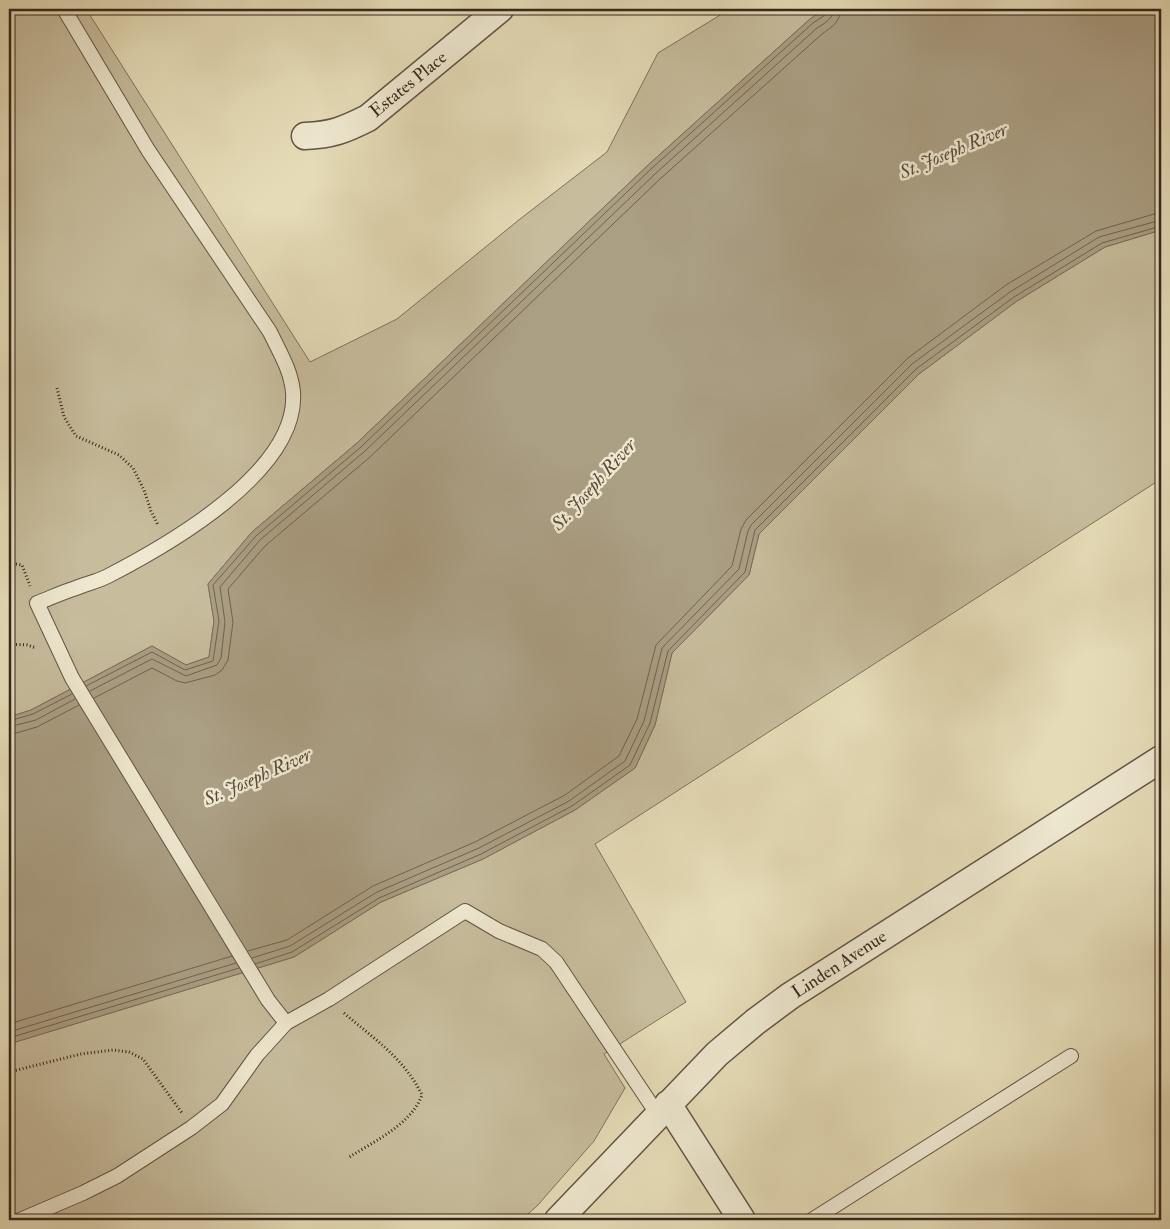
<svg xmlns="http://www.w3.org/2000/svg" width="1170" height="1229" font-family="'IM FELL Double Pica',serif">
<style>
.green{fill:#c7bd9d;stroke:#7f725e}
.water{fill:#aa9e83;stroke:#7c6e5b}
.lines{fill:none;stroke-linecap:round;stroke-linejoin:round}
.shore{stroke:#706250;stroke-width:1}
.service-casing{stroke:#625444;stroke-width:16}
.minor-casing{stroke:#625444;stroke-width:29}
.path{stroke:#37271e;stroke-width:3;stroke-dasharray:1 2.5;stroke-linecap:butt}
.service{stroke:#eee8d0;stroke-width:14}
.minor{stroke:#eee8d0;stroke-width:26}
.labels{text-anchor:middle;stroke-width:5;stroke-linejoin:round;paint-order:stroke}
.street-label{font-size:18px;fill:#37271e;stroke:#eee8d0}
.water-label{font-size:19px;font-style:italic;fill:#5a4b3c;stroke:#eee8d0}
</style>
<rect width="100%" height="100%" fill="#e5dcb7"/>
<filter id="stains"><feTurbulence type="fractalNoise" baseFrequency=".004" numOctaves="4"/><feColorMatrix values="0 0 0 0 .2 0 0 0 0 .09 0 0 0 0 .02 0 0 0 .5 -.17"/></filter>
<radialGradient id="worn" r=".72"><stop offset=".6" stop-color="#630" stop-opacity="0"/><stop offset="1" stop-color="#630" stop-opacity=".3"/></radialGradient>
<g class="green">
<path d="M9 9H86L310 362 397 319 520 219 607 152 658 53 730 9H825L810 19 647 166 357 443 252 532 208 584 214 621 209 657 186 665 152 646 31 710 9 717Z"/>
<path d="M1161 230V479L595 844 686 1002 604 1054 625 1088 594 1141 537 1206 521 1220H9V1044L294 957 381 902 483 859 575 810 635 768 655 725 672 653 749 575 759 534 919 374 1017 301 1105 247Z"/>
</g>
<path class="water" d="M825 9H1161V230L1105 247 1017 301 919 374 759 534 749 575 672 653 655 725 635 768 575 810 483 859 381 902 294 957 9 1044V717L31 710 152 646 186 665 209 657 214 621 208 584 252 532 357 443 647 166 810 19Z"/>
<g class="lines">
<g class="shore">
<path d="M86 686 152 652 185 670 213 661 219 621 213 585 256 536 361 447 651 169 813 23 825 15 827 9"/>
<path d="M90 691 152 659 186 676 217 665 221 658 225 622 220 587 260 540 365 451 655 174 817 28C825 23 833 19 834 9"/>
<path d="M94 698 152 668 177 681 185 683 215 675 222 670 228 660 233 622 228 589 265 546 370 457 660 179 822 34C832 27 840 22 841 9"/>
<path d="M9 721 33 714 72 694"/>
<path d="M9 727 36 720 75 699"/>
<path d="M9 735 37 727 79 705"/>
<path d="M248 951 287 940 373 886 475 842 565 795 619 756 637 719 656 645 732 566 741 529 746 520 908 358 1006 285 1096 231 1161 212"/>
<path d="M252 958 290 946 377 892 479 848 569 801 625 761 644 721 662 648 739 569 748 531 751 525 912 364 1010 292 1099 237 1161 220"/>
<path d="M255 964 292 952 379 898 481 854 572 806 630 765 650 723 668 651 745 572 755 530 916 369 1014 297 1102 243 1161 226"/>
<path d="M9 1024 232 956"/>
<path d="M9 1032 236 963"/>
<path d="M9 1038 239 968"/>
</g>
<g class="service-casing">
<g id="service">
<path d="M64 9 148 150 270 332C279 351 291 370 293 392 299 471 168 545 108 576 98 581 86 584 76 588 63 592 50 598 37 603L72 678 268 1000 286 1023"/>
<path d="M20 1220 83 1193 117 1176 191 1128 222 1104 257 1055 286 1023 329 999 465 911 499 931 542 949 556 962 658 1115"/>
<path d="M812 1220 1071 1056"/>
</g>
</g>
<g class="minor-casing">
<g id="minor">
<path d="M305 136C332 135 344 130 368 118L500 9"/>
<path d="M668 1104 742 1220"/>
<path d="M558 1220 717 1054 755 1022 790 996 1161 759"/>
</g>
</g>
<g class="path">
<path d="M57 388 64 417 76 436 119 455 133 468 144 490 151 511 158 525"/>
<path d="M9 563 22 565 30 586"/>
<path d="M9 644 27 645 36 648"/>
<path d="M344 1013C374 1039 404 1058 422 1095 411 1125 374 1141 348 1158"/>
<path d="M9 1072 81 1054 113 1050 129 1052 143 1059 182 1113"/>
</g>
<use href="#service" class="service"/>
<use href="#minor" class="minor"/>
</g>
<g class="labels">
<g class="street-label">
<text transform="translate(408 84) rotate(-39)" y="6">Estates Place</text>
<text transform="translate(839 964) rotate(-33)" y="6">Linden Avenue</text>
</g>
<g class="water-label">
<text transform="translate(953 150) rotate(-23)" y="7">St. Joseph River</text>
<text transform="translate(593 484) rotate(-48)" y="7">St. Joseph River</text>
<text transform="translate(257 776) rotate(-24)" y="7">St. Joseph River</text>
</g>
</g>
<rect width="1170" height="1229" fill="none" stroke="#e5dcb7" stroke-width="30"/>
<rect x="10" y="10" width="1150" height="1209" fill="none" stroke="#37271e" stroke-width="2.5"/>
<rect x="15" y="15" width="1140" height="1199" fill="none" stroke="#37271e"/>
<rect width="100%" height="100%" filter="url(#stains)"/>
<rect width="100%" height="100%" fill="url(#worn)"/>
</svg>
